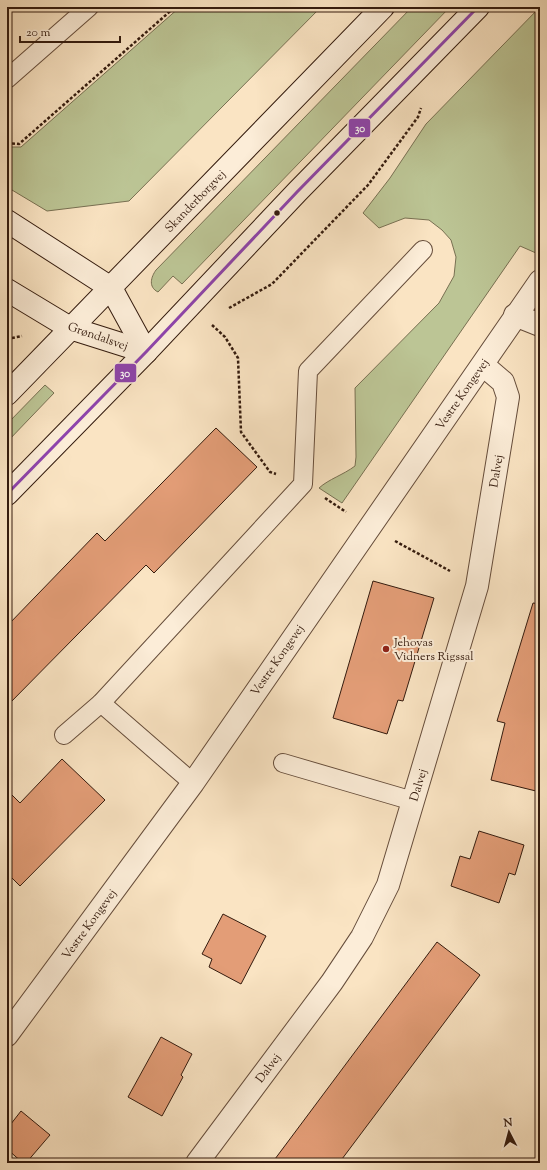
<svg xmlns="http://www.w3.org/2000/svg" width="547" height="1170" font-family="'Sorts Mill Goudy',serif">
<style>
.green{fill:#bcc595;stroke:#787052}
.building{fill:#e39d77;stroke:#341b0e}
.lines{fill:none;stroke-linecap:round;stroke-linejoin:round}
.lane-casing{stroke:#664d3b;stroke-width:20}
.street-casing{stroke:#664d3b;stroke-width:24}
.secondary-casing{stroke:#341b0e;stroke-width:24}
.path{stroke:#341b0e;stroke-width:2.5;stroke-dasharray:3 2;stroke-linecap:butt}
.lane{stroke:#fcedd8;stroke-width:18}
.street{stroke:#fcedd8;stroke-width:22}
.secondary{stroke:#fcedd8;stroke-width:22}
.bus-1-casing{stroke:#fcedd8;stroke-width:6}
.bus-1{stroke:#8e44ad;stroke-width:3}
.bus-dot{fill:#341b0e;stroke:#fcedd8;stroke-width:1.5}
.poi-dot{fill:#8f2418;stroke:#fcedd8;stroke-width:1.5}
.labels{text-anchor:middle;stroke-width:4;stroke-linejoin:round;paint-order:stroke}
.street-label{font-size:12px;fill:#341b0e;stroke:#fcedd8}
.poi-label{font-size:12px;fill:#341b0e;stroke:#fcedd8;text-anchor:start}
.line-badge{stroke:#fcedd8;stroke-width:1.5}
.badge-label{font-size:11px;text-anchor:middle;font-weight:bold;fill:#fff}
</style>
<rect width="100%" height="100%" fill="#fae4c3"/>
<filter id="stains"><feTurbulence type="fractalNoise" baseFrequency=".005" numOctaves="4"/><feColorMatrix values="0 0 0 0 .2 0 0 0 0 .09 0 0 0 0 .02 0 0 0 .5 -.17"/></filter>
<radialGradient id="worn" r=".72"><stop offset=".6" stop-color="#630" stop-opacity="0"/><stop offset="1" stop-color="#630" stop-opacity=".3"/></radialGradient>
<g class="green">
<path d="M180 7H321L129 201 47 211 7 187V147H21Z"/>
<path d="M412 7H450L182 284 173 276 158 292C148 287 151 277 156 270Z"/>
<path d="M540 7V248L536 253 520 246 342 503 319 488C329 479 343 475 355 466L356 457 355 388 439 303 454 276 456 257 451 240 442 230 429 220 405 218 379 228 363 213 390 178 426 124Z"/>
<path d="M45 385 54 393 7 442V424Z"/>
</g>
<g class="building">
<path d="M216 428 257 467 154 573 146 565 7 706V626L97 533 105 541Z"/>
<path d="M373 581 434 598 403 701 398 700 387 734 333 718Z"/>
<path d="M533 603 540 604V792L491 780 505 723 497 721Z"/>
<path d="M62 759 105 800 20 886 7 873V790L20 803Z"/>
<path d="M479 831 524 845 515 875 509 873 499 903 451 886 460 856 470 859Z"/>
<path d="M223 914 266 936 241 984 209 967 212 959 202 954Z"/>
<path d="M437 942 480 975 339 1163H272Z"/>
<path d="M161 1037 192 1054 181 1075 183 1077 162 1116 128 1097Z"/>
<path d="M21 1111 50 1135 26 1163H23L7 1149V1129Z"/>
</g>
<g class="lines">
<g class="lane-casing">
<g id="lane">
<path d="M7 79 89 7"/>
<path d="M101 703 193 783"/>
<path d="M64 735 101 703 303 484 308 371 423 250"/>
<path d="M283 763 413 801"/>
</g>
</g>
<g class="street-casing">
<g id="street">
<path d="M515 315 540 325"/>
<path d="M7 1035 193 783 540 281"/>
<path d="M197 1163 332 982 362 937 388 885 477 586 508 397 503 382 483 365"/>
</g>
</g>
<g class="secondary-casing">
<g id="secondary">
<path d="M7 221 111 288 146 352"/>
<path d="M7 290 70 328 146 352"/>
<path d="M7 394 383 7"/>
<path d="M7 494 146 352 297 192 478 7"/>
</g>
</g>
<g class="path">
<path d="M7 143 19 144 175 7"/>
<path d="M229 308 272 284 368 185 418 117 421 108"/>
<path d="M212 325 225 337 238 358 241 432 270 472 276 474"/>
<path d="M7 339 22 336"/>
<path d="M325 498 346 512"/>
<path d="M395 541 450 571"/>
</g>
<use href="#lane" class="lane"/>
<use href="#street" class="street"/>
<use href="#secondary" class="secondary"/>
<g class="bus-1-casing">
<path id="bus-1" d="M7 494 146 352 297 192 478 7"/>
</g>
<use href="#bus-1" class="bus-1"/>
</g>
<circle class="bus-dot" cx="277" cy="213" r="3.5"/>
<circle class="poi-dot" cx="386" cy="649" r="4"/>
<g class="labels">
<g class="street-label">
<text transform="translate(195 201) rotate(-46)" y="4">Skanderborgvej</text>
<text transform="translate(98 336) rotate(19)" y="4">Grøndalsvej</text>
<text transform="translate(462 394) rotate(-55)" y="4">Vestre Kongevej</text>
<text transform="translate(496 471) rotate(-81)" y="4">Dalvej</text>
<text transform="translate(277 660) rotate(-55)" y="4">Vestre Kongevej</text>
<text transform="translate(418 785) rotate(-73)" y="4">Dalvej</text>
<text transform="translate(89 924) rotate(-54)" y="4">Vestre Kongevej</text>
<text transform="translate(268 1068) rotate(-53)" y="4">Dalvej</text>
</g>
<g class="poi-label">
<text x="394" y="646">Jehovas<tspan x="394" dy="14">Vidners Rigssal</tspan></text>
</g>
</g>
<g class="line-badge">
<rect x="348" y="118" width="23" height="20" rx="4" fill="#8e44ad"/>
<rect x="114" y="363" width="23" height="20" rx="4" fill="#8e44ad"/>
</g>
<g class="badge-label">
<text x="360" y="132">30</text>
<text x="125" y="377">30</text>
</g>
<rect width="547" height="1170" fill="none" stroke="#fae4c3" stroke-width="24"/>
<rect x="8" y="8" width="531" height="1154" fill="none" stroke="#341b0e" stroke-width="2"/>
<rect x="12" y="12" width="523" height="1146" fill="none" stroke="#341b0e"/>
<g transform="translate(509 1132) rotate(354)" stroke="#fcedd8" stroke-width="3" paint-order="stroke">
<path d="M0-3L7 15L0 10L-7 15Z" fill="#341b0e"/>
<text y="-6" font-size="11" font-weight="bold" text-anchor="middle" fill="#341b0e">N</text>
</g>
<path d="M20 36v6h100v-6" fill="none" stroke="#341b0e" stroke-width="2"/>
<text x="26" y="36" font-size="12" fill="#341b0e" stroke="#fcedd8" stroke-width="3" paint-order="stroke">20 m</text>
<rect width="100%" height="100%" filter="url(#stains)"/>
<rect width="100%" height="100%" fill="url(#worn)"/>
</svg>
